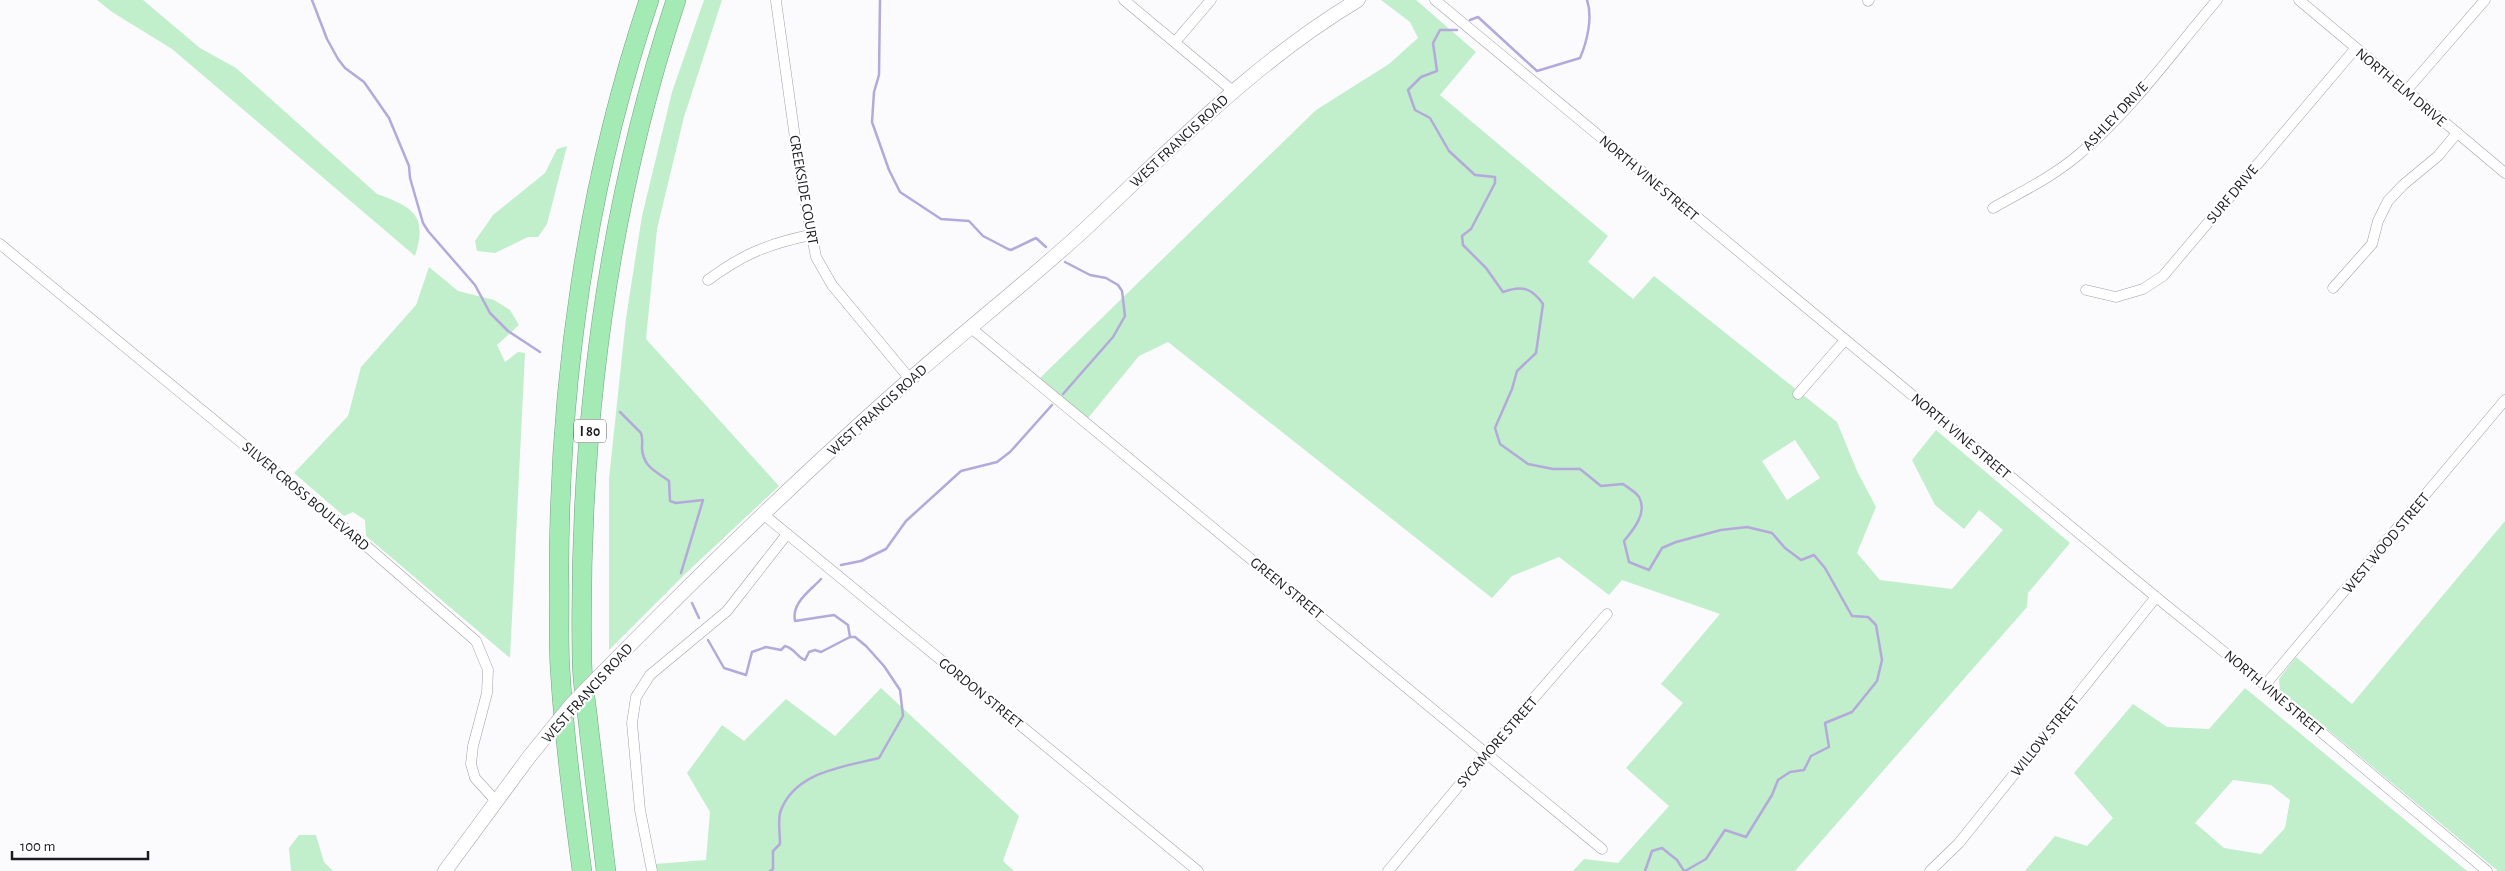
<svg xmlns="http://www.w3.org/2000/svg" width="2505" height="871" font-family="'Alegreya Sans',sans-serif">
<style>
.green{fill:#c1eecb;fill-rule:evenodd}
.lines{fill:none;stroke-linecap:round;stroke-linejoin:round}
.stream{stroke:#b4a9db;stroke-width:2.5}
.street-casing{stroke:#a09ea9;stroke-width:11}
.secondary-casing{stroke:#a09ea9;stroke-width:15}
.highway-casing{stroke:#74a281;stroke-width:20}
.street{stroke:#fff;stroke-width:10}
.secondary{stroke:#fff;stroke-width:14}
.highway{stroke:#a3eab5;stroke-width:19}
.secondary-bridge-casing{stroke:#a09ea9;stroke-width:15;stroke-linecap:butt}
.secondary-bridge{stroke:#fff;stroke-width:14}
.labels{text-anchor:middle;stroke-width:4.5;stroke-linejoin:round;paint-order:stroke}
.shield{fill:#fff;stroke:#605f63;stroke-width:1}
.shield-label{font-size:14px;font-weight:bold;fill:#1c1b20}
.street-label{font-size:15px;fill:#1c1b20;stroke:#fff}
</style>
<rect width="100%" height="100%" fill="#fbfbfd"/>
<g class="green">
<path d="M97 0H143L200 48 236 68 377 194C413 207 428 215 415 256L172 49 112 12Z"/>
<path d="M704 0H722L684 117 657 229 646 339 779 486 684 575 609 650V479L626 318 642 216 672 92Z"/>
<path d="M1381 0H1416L1476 52 1440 95 1608 236 1588 262 1633 299 1654 276 1837 422 1857 471 1876 507 1857 553 1880 580 1952 589 2003 530 1979 510 1964 529 1935 505 1912 460 1936 430 2070 543 2028 593 2027 607 1795 871H1573L1584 859 1618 863 1669 806 1626 768 1683 703 1661 684 1720 614 1622 580 1609 595 1559 557 1512 576 1492 598 1168 342 1139 356 1088 418 1040 378 1316 110 1389 64 1418 38 1410 22ZM1795 440 1820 478 1787 500 1762 461Z"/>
<path d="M567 146 547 224 538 237H528L495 253 477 251 475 241 493 215 545 173 557 149Z"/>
<path d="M429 267 458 291 494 300 510 310 519 325 497 345 505 362 518 352 525 353 510 658 366 536 365 520 353 512 344 516 294 473 348 416 361 367 416 305Z"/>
<path d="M2505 521V871H2498L2280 690 2279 679 2296 657 2352 704Z"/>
<path d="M881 688 1019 816 1003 861 1014 871H656L655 864 706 860 710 812 687 773 722 725 744 741 786 699 835 736Z"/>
<path d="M2245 688 2467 871H2025L2055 836 2087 846 2113 818 2074 773 2133 704 2167 727 2209 729ZM2233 780 2271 785 2290 800 2285 828 2261 854 2224 848 2195 823Z"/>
<path d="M299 835H316L324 862 333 871H291L289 848Z"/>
</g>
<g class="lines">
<g class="stream">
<path d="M312 0 327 39 338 59 345 68 364 82 389 118 409 166 410 178 423 223 428 231 475 285 490 313 508 331 540 352"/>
<path d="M880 0 879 75 874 92 872 122 889 170 900 192 941 219 969 221 983 236 1008 249 1011 250 1036 238 1046 247"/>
<path d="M1470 20 1478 17 1537 71 1580 58C1587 42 1593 17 1587 0"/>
<path d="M1457 30H1440L1433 43 1437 71 1421 77 1408 90 1415 110 1430 118 1449 151 1475 175 1495 177V183L1471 229 1462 236 1463 245 1486 268 1503 292C1522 285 1532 288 1543 304L1536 353 1517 371 1512 389 1495 428 1500 444 1528 464 1553 469H1580L1601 486 1623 484C1627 487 1636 492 1639 497 1648 513 1633 530 1624 541L1629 562 1649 570 1662 548 1676 542 1721 530 1747 527 1772 533 1785 548 1801 560 1814 555 1825 568 1852 616 1868 617 1876 625 1882 660 1877 681 1852 712 1825 723 1829 747 1811 756 1804 770 1790 772 1778 780 1772 795 1746 837 1725 830 1706 859 1685 871"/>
<path d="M1063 394 1113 337 1125 316 1122 291 1118 285 1106 278 1090 275 1065 262"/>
<path d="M620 412 641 433C643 438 642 443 642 449 644 468 656 471 669 481L670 501 676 503 703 500 681 573"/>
<path d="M841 565 861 561 886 549 906 521 961 471 997 462 1010 452 1052 405"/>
<path d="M821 579C810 591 791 603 795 621L834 615 848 625 850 637"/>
<path d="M692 603 699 618"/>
<path d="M708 640 724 668 746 675 752 652 766 647 781 650 785 646C794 648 797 657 805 660L809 652 815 650 821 652 850 637H855L866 646 884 666 900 690 903 716 879 758C843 767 793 772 780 813 778 822 780 835 780 844L773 851V869L770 871"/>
<path d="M1645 871 1652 851 1662 848 1677 860 1684 871"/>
</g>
<g class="street-casing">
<g id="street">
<path d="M1124 0 1233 91"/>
<path d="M1435 0 2156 597 2265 685 2487 871"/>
<path d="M2299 0 2505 173"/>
<path d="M776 1 801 181 816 257 832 285 910 379"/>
<path d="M1868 1 1869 0"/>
<path d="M1175 42 1211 0"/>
<path d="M2406 91 2485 0"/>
<path d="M1993 208C2021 192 2052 177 2077 156 2128 115 2174 50 2217 0"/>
<path d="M0 244 356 537 476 641 488 670 487 693 473 746 471 764 475 778 496 801"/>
<path d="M708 280C743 254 768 244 810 235"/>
<path d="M2333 288 2372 244 2378 221 2388 201 2403 185 2438 156 2457 133"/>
<path d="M2086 290 2116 297 2143 289 2163 276 2355 49"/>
<path d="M971 328 1602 849"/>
<path d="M1798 394 1845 340"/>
<path d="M763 514 1198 871"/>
<path d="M2265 685 2505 400"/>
<path d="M652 871 640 810 632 723 636 697 650 675 727 611 787 534"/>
<path d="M1388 871 1486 753 1607 614"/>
<path d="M1930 871 1959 843 2156 597"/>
</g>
</g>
<g class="secondary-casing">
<g id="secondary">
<path d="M622 653C715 559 810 467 909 380 966 330 1026 283 1082 232 1170 150 1254 62 1358 0"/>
<path d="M445 871 529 757"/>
</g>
</g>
<g class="highway-casing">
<g id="highway">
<path d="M582 871C573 804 564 736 560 668 558 638 560 606 559 575 559 381 587 184 649 0"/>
<path d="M606 871C600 824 595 777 589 730 587 707 582 683 582 660 578 437 606 212 676 0"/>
</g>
</g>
<use href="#street" class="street"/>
<use href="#secondary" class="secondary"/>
<use href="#highway" class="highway"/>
<g class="secondary-bridge-casing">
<path id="secondary-bridge" d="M529 757 572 704 622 653"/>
</g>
<use href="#secondary-bridge" class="secondary-bridge"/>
</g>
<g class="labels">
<rect class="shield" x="574" y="419.5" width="32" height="23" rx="4"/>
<g class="shield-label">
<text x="590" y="436">I 80</text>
</g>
<g class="street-label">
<text transform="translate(2401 87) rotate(40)" y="5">NORTH ELM DRIVE</text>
<text transform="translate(2115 116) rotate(-47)" y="5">ASHLEY DRIVE</text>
<text transform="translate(1179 141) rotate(-43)" y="5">WEST FRANCIS ROAD</text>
<text transform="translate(1649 178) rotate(40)" y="5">NORTH VINE STREET</text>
<text transform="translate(804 190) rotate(80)" y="5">CREEKSIDE COURT</text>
<text transform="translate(2232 194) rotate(-50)" y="5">SURF DRIVE</text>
<text transform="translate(877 410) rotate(-42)" y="5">WEST FRANCIS ROAD</text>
<text transform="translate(1961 436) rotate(40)" y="5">NORTH VINE STREET</text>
<text transform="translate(306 496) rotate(40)" y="5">SILVER CROSS BOULEVARD</text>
<text transform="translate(2386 543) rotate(-50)" y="5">WEST WOOD STREET</text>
<text transform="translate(1287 588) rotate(39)" y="5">GREEN STREET</text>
<text transform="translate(587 693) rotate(-48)" y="5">WEST FRANCIS ROAD</text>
<text transform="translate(981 693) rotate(39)" y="5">GORDON STREET</text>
<text transform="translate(2274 693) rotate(40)" y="5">NORTH VINE STREET</text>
<text transform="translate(2045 736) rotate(-51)" y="5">WILLOW STREET</text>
<text transform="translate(1497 742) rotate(-49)" y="5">SYCAMORE STREET</text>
</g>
</g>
<path d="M12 851v8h136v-8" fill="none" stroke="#1c1b20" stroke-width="2.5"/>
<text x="20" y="851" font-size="15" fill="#1c1b20" stroke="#ffffff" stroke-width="4" paint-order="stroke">100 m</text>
</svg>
